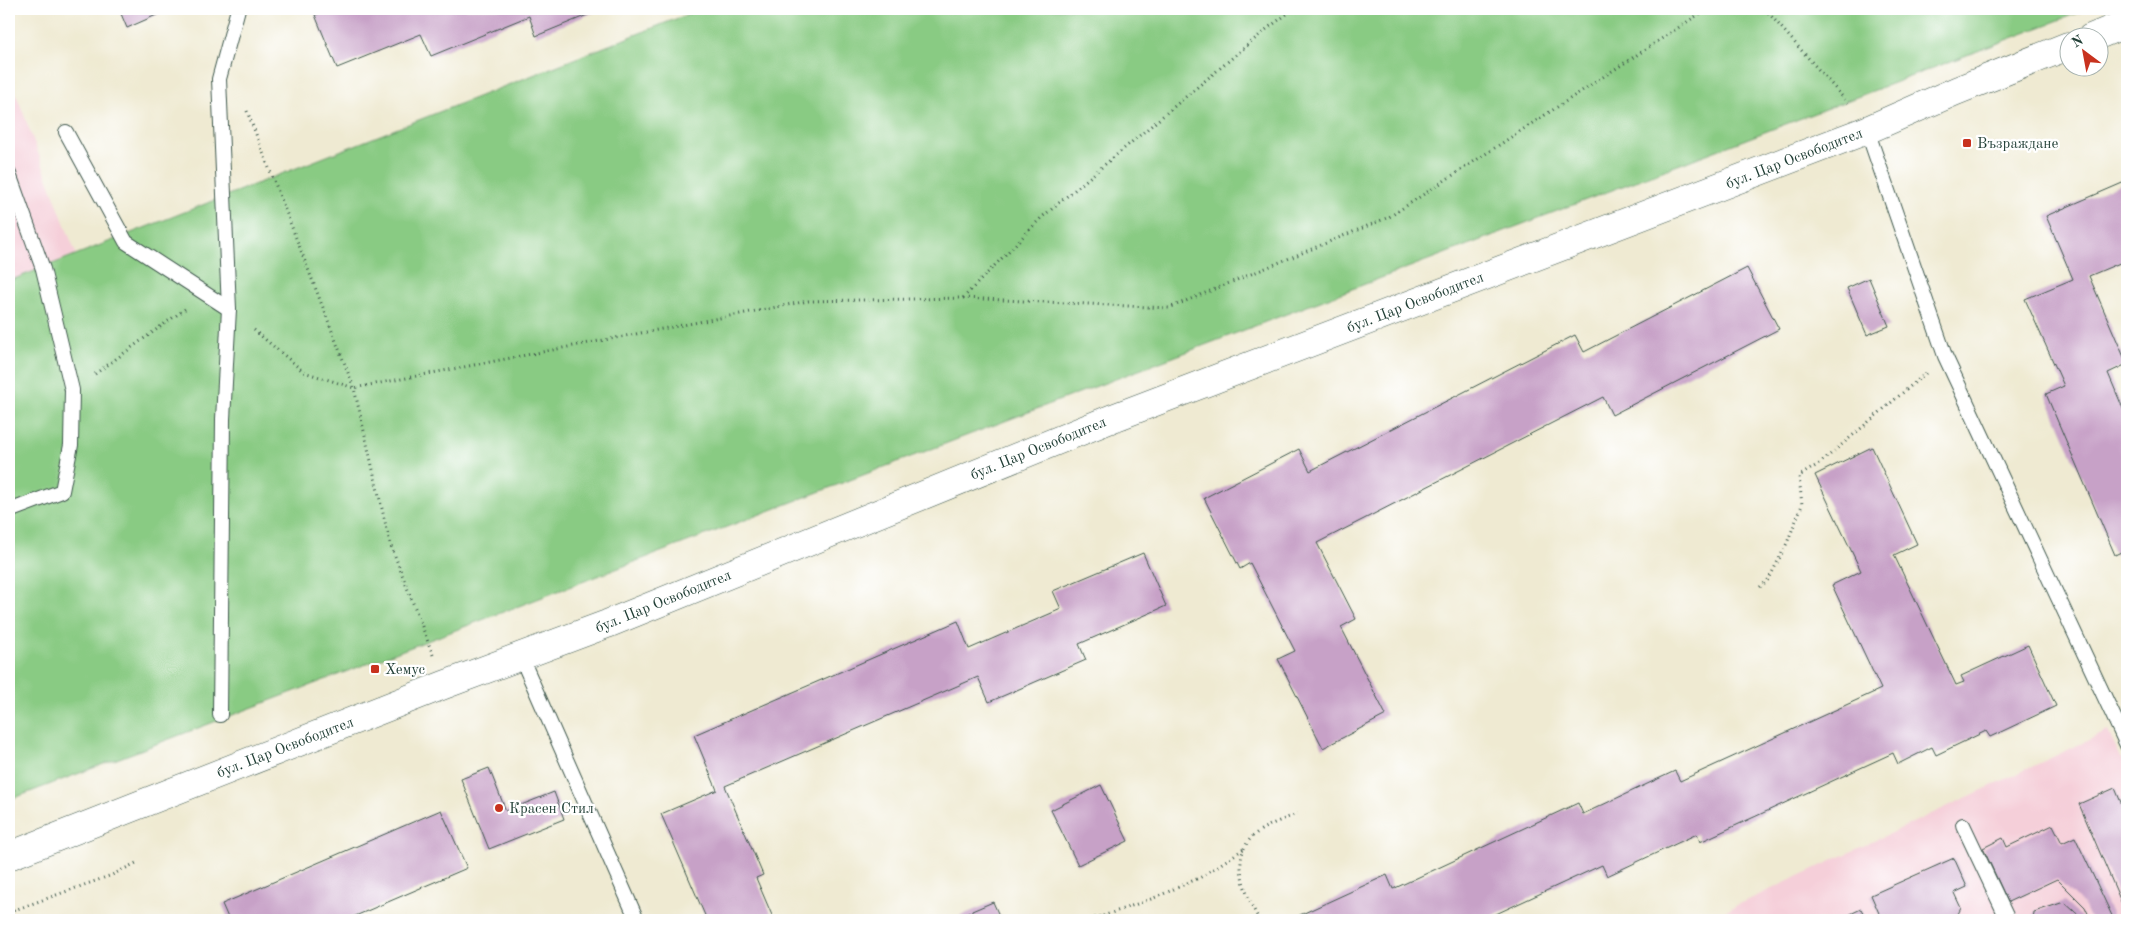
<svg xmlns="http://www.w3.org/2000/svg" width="2136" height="929" font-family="'Old Standard TT',serif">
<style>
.built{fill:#f5cfd9}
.green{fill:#89cb83;stroke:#54845c}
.building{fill:#c7a1c7}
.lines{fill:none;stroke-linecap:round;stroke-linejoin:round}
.service-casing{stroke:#3e574c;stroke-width:16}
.secondary-casing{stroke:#3e574c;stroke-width:29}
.path{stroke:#3e574c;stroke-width:3;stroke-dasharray:1 4;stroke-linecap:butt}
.service{stroke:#fff;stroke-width:14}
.secondary{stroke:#fff;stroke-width:28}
.poi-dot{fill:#c8321e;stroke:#fff;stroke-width:2}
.labels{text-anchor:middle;stroke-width:4.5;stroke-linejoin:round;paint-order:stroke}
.poi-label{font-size:15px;fill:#1f3d34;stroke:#fff;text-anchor:start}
.street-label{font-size:15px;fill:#1f3d34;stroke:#fff}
</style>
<rect width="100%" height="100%" fill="#fff"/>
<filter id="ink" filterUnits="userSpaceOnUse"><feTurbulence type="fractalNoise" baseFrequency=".02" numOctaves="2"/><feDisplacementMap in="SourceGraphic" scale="10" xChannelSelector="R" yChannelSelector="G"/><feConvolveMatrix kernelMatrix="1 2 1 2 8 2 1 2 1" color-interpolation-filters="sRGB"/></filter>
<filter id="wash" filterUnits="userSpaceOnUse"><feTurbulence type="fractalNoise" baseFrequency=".0096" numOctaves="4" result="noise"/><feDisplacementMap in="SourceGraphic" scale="20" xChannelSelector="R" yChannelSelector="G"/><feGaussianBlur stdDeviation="1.12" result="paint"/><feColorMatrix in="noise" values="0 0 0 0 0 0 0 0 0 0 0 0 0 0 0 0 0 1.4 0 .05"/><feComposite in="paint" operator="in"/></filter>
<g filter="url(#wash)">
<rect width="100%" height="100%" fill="#efead2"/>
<g class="built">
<path d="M9 75 76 254 9 281Z"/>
<path d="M2108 731 2127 770V920H1716L1714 916Z"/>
</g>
<path class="green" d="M701 9H2088L9 800V281Z"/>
<g id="blocks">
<g class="building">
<path d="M119 9H170L127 28Z"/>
<path d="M331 9H602L536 36 529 16 431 56 421 34 337 68 315 15Z"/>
<path d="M2127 181V260L2089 276 2127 364 2108 373 2127 418V549L2115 555 2046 394 2064 386 2025 299 2073 279 2046 216Z"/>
<path d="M1747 268 1779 329 1612 415 1603 397 1317 543 1356 619 1341 627 1386 715 1323 748 1278 659 1295 651 1250 563 1240 569 1204 498 1299 449 1310 471 1575 335 1584 352Z"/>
<path d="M1869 278 1889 326 1867 335 1847 288Z"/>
<path d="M1872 447 1917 544 1894 555 1956 685 1964 682 1961 676 2028 645 2056 706 1990 737 1986 731 1936 755 1932 747 1898 764 1893 753 1700 842 1697 834 1607 876 1602 865 1483 920H1289L1387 875 1393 889 1578 803 1583 814 1675 771 1680 781 1881 689 1832 585 1861 571 1815 475Z"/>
<path d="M1143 553 1166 606 1079 644 1086 660 989 702 978 677 725 786 763 875 756 878 774 920H707L661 814 717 790 694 735 958 621 969 649 1061 609 1053 591Z"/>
<path d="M489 768 506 811 554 792 564 819 489 849 461 779Z"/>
<path d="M1101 785 1128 841 1078 865 1051 810Z"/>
<path d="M2115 788 2127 817V910L2125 911 2079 804Z"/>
<path d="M441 810 467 868 346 920H229L222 904Z"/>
<path d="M2053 825 2062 843 2075 837 2114 920H2091L2085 907 2057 879 2008 902 1983 848 2003 838 2007 847Z"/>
<path d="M1954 858 1967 887 1954 893 1961 908 1955 920H1882L1871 895Z"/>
<path d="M993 902 1001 920H951Z"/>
<path d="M2064 902 2084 920H2033L2034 912Z"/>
<path d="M1861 909 1867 920H1838Z"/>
</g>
</g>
</g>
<g filter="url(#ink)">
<use href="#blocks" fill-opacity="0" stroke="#3e574c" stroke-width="1"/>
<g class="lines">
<g class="service-casing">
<g id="service">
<path d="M1867 130 1945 356 2127 745"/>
<path d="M66 132 126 242 229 309"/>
<path d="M9 174 43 269 72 390 71 445 62 491 9 511"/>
<path d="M521 657 637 920"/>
<path d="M220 715 223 419 229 309 219 79 238 9"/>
<path d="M1963 825 2008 920"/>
</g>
</g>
<g class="secondary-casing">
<g id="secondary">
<path d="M2091 38 2127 23"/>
<path d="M9 856 444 685 607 624 1113 418 1867 130 1956 91 2068 46"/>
</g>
</g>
<g class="path">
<path d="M1765 9 1848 103"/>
<path d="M247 111 354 388 390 543 433 655"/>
<path d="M963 298 1041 218 1268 28 1294 9"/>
<path d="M254 330 304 372 354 388 808 301 963 298 1169 308 1389 217 1707 9"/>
<path d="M95 374 185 309"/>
<path d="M1760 587 1769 579 1787 543 1802 505 1799 476 1819 464 1926 373"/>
<path d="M9 912 112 875 136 863"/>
<path d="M1103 916 1154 898 1201 877 1245 848"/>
<path d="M1085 920 1103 916 1111 920"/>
<path d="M1259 920C1247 896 1229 860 1252 837 1263 826 1282 820 1297 814"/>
</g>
<use href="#service" class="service"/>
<use href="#secondary" class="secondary"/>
</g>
</g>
<g class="poi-dot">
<rect x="1962" y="138" width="10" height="10" rx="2.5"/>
<rect x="370" y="664" width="10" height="10" rx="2.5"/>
<circle cx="499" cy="808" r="5"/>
</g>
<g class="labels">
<g class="poi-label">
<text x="1977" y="148">Възраждане</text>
<text x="385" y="674">Хемус</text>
<text x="509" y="813">Красен Стил</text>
</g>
<g class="street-label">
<text transform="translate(1794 158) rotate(-21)" y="5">бул. Цар Освободител</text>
<text transform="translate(1415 302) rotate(-21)" y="5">бул. Цар Освободител</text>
<text transform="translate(1038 448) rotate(-22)" y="5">бул. Цар Освободител</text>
<text transform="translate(663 601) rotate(-22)" y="5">бул. Цар Освободител</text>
<text transform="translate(285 747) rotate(-21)" y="5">бул. Цар Освободител</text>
</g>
</g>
<rect width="2136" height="929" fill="none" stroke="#fff" stroke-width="30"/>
<g transform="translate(2084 52) rotate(328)"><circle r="24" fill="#ffffff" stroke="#a5b1ae"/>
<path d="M0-4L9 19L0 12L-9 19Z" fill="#c8321e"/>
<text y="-8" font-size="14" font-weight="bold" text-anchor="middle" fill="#1f3d34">N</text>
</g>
</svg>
